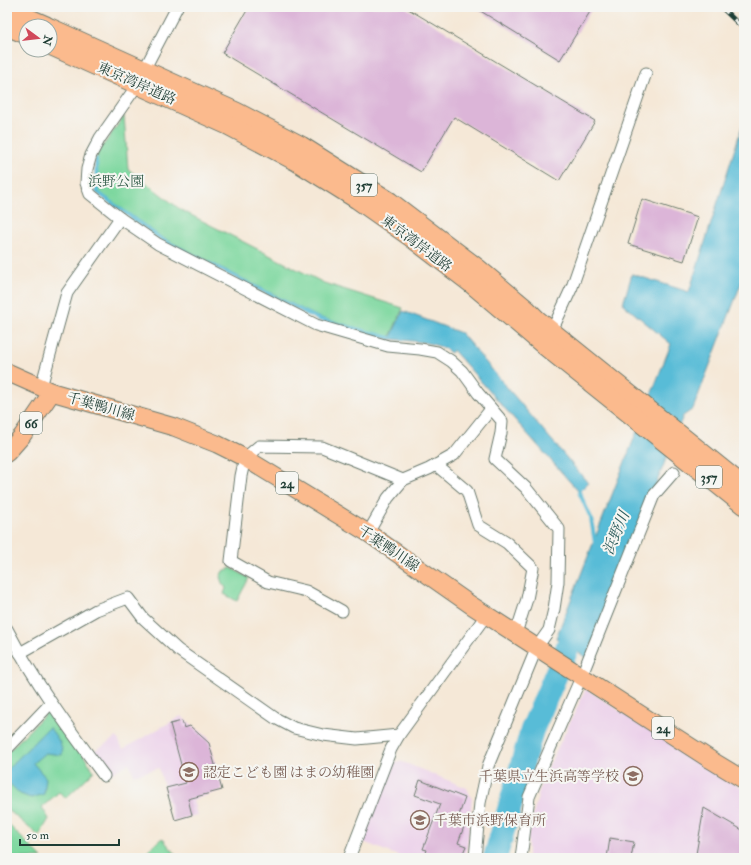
<svg xmlns="http://www.w3.org/2000/svg" width="751" height="865" font-family="'IM FELL Double Pica','Noto Serif JP',serif">
<style>
.built{fill:#ecd1ea}
.green{fill:#7cd79e;stroke:#4e8a69}
.water{fill:#58bcd7;stroke:#3c7c86}
.lines{fill:none;stroke-linecap:round;stroke-linejoin:round}
.stream{stroke:#58bcd7;stroke-width:4}
.river{stroke:#58bcd7;stroke-width:24}
.building{fill:#dcb5d8}
.street-casing{stroke:#6a796d;stroke-width:13}
.primary-casing{stroke:#6a796d;stroke-width:19}
.highway-casing{stroke:#6a796d;stroke-width:21}
.street{stroke:#fff;stroke-width:11}
.primary{stroke:#fbba8d;stroke-width:17}
.highway{stroke:#fbba8d;stroke-width:19}
.rail-casing{stroke:#1f3d34;stroke-width:4.5}
.rail{stroke:#f6f6f2;stroke-width:3;stroke-dasharray:9;stroke-linecap:butt}
.labels{text-anchor:middle;stroke-width:4;stroke-linejoin:round;paint-order:stroke}
.shield{fill:#f6f6f2;stroke:#60746d;stroke-width:1}
.shield-label{font-size:13px;font-weight:bold;fill:#1f3d34}
.street-label{font-size:14px;fill:#1f3d34;stroke:#f6f6f2}
.park-label{font-size:14px;fill:#325c49;stroke:#f6f6f2}
.education-label{font-size:14px;fill:#785e54;stroke:#f6f6f2;text-anchor:start}
.water-label{font-size:15px;font-style:italic;fill:#2d5d5d;stroke:#f6f6f2}
</style>
<rect width="100%" height="100%" fill="#f6f6f2"/>
<filter id="ink" filterUnits="userSpaceOnUse"><feTurbulence type="fractalNoise" baseFrequency=".025" numOctaves="2"/><feDisplacementMap in="SourceGraphic" scale="8" xChannelSelector="R" yChannelSelector="G"/><feConvolveMatrix kernelMatrix="1 2 1 2 8 2 1 2 1" color-interpolation-filters="sRGB"/></filter>
<filter id="wash" filterUnits="userSpaceOnUse"><feTurbulence type="fractalNoise" baseFrequency=".012" numOctaves="4" result="noise"/><feDisplacementMap in="SourceGraphic" scale="16" xChannelSelector="R" yChannelSelector="G"/><feGaussianBlur stdDeviation="0.9" result="paint"/><feColorMatrix in="noise" values="0 0 0 0 0 0 0 0 0 0 0 0 0 0 0 0 0 1.4 0 .05"/><feComposite in="paint" operator="in"/></filter>
<g filter="url(#wash)">
<rect width="100%" height="100%" fill="#f5e8d7"/>
<g class="built">
<path d="M586 689 715 773 744 789V858H528V835L542 780Z"/>
<path d="M181 716 209 738 223 790 193 800 197 815 173 822 159 768 134 775 129 763 109 775 94 751 117 737 123 749Z"/>
<path d="M400 761 467 788 472 799 466 858H403L361 841 391 764Z"/>
</g>
<g class="green">
<path d="M124 116 128 169 181 210 324 283 403 308 390 337 318 317 161 237 98 191 97 154Z"/>
<path d="M231 568 249 578 237 601 224 594 226 588 222 583 220 577 223 571Z"/>
<path d="M51 708 94 771 66 798 59 792 42 807 49 819 39 836 7 809V753Z"/>
<path d="M7 823 42 858H7Z"/>
<path d="M162 838 179 858H139Z"/>
</g>
<g class="water">
<path d="M744 120V276L693 409 683 416 587 658 556 638 671 344 623 304 632 274 689 292Z"/>
<path d="M403 311 461 333 588 483 579 492 453 350 451 353C438 341 408 341 390 339Z"/>
<path d="M49 727C55 735 64 745 62 755L45 753 33 763 46 778 44 794 31 798 20 794 7 781V770Z"/>
</g>
<g class="lines">
<g class="stream">
<path d="M96 159 97 192 161 239 318 319 390 338"/>
<path d="M579 492 591 518 595 543"/>
</g>
<path class="river" d="M495 858 532 730 581 616"/>
</g>
<g id="blocks">
<g class="building">
<path d="M249 7H405L595 121 559 181 454 117 421 172 222 53Z"/>
<path d="M474 7H593L560 60Z"/>
<path d="M642 199 698 217 684 261 628 244Z"/>
<path d="M182 721 184 728 190 726 209 743 222 790 188 799 192 815 175 820 166 788 186 783 170 724Z"/>
<path d="M420 780 465 798 457 821 465 824 458 843 466 846 461 858H424L427 850 423 849 440 804 415 795Z"/>
<path d="M704 808 744 831V858H704L705 854H696Z"/>
<path d="M610 838 634 842 631 858H607Z"/>
</g>
</g>
</g>
<g filter="url(#ink)">
<use href="#blocks" fill-opacity="0" stroke="#6a796d" stroke-width="1"/>
<g class="lines">
<g class="street-casing">
<g id="street">
<path d="M144 70 177 7"/>
<path d="M138 84 100 138 91 155 87 169 86 183 90 194 120 218 158 244 316 325 388 346 420 349 437 352 451 361 462 371 478 393 502 421 501 433 495 459 526 488 559 529 558 582 554 609 549 630 537 647 488 766 480 803 475 858"/>
<path d="M550 335 572 287 646 73"/>
<path d="M41 387 67 293 120 218"/>
<path d="M436 465 467 491 478 525 507 543 533 568 527 599 516 633"/>
<path d="M368 533 388 498 403 480 429 469 454 455 491 409"/>
<path d="M342 611 306 591 268 582 231 561 241 476 245 458 259 446 322 447 403 480"/>
<path d="M7 629C34 681 69 729 104 776"/>
<path d="M20 653 96 610 128 598 143 618 178 650 275 718 294 728 323 735 357 739 399 735"/>
<path d="M7 749 51 703"/>
<path d="M349 858 391 749 399 735 487 614"/>
<path d="M521 858 529 797 582 675 654 495 674 472"/>
</g>
</g>
<g class="primary-casing">
<g id="primary">
<path d="M7 372 52 392 174 427 217 444 245 458 368 533 471 605 711 760 744 780"/>
<path d="M7 453 22 436 52 392"/>
</g>
</g>
<g class="highway-casing">
<g id="highway">
<path d="M7 9 46 26"/>
<path d="M7 26 26 34"/>
<path d="M50 28 236 112 301 146 390 202 477 268 527 310 537 320 744 487"/>
<path d="M50 45 228 125 298 162 357 199 411 237 471 283 543 344 744 505"/>
</g>
</g>
<use href="#street" class="street"/>
<use href="#primary" class="primary"/>
<use href="#highway" class="highway"/>
<g class="rail-casing">
<path id="rail" d="M721 7 744 29"/>
</g>
<use href="#rail" class="rail"/>
</g>
</g>
<defs>
<g id="school-ring" transform="scale(1)"><circle r="9.5" fill="#f6f6f2" stroke="#8d6e63" stroke-width="1.5"/><path d="M0-5L7-2L0 1L-7-2ZM-4 1L0 2.5L4 1V4Q0 6-4 4Z" fill="#8d6e63"/></g>
</defs>
<g fill-rule="evenodd">
<use href="#school-ring" x="189" y="772"/>
<use href="#school-ring" x="633" y="776"/>
<use href="#school-ring" x="420" y="820"/>
</g>
<g class="labels">
<g class="shield">
<rect x="351" y="174" width="26" height="22" rx="3"/>
<rect x="20" y="412" width="22" height="22" rx="3"/>
<rect x="696" y="466" width="26" height="22" rx="3"/>
<rect x="276" y="472" width="22" height="22" rx="3"/>
<rect x="652" y="717" width="22" height="22" rx="3"/>
</g>
<g class="shield-label">
<text x="364" y="190">357</text>
<text x="31" y="428">66</text>
<text x="709" y="482">357</text>
<text x="287" y="488">24</text>
<text x="663" y="733">24</text>
</g>
<g class="street-label">
<text transform="translate(137 83) rotate(24)" y="5">東京湾岸道路</text>
<text transform="translate(417 243) rotate(37)" y="5">東京湾岸道路</text>
<text transform="translate(101 406) rotate(16)" y="5">千葉鴨川線</text>
<text transform="translate(389 548) rotate(34)" y="5">千葉鴨川線</text>
</g>
<g class="park-label">
<text x="116" y="186">浜野公園</text>
</g>
<g class="education-label">
<text x="203" y="777">認定こども園 はまの幼稚園</text>
<text x="619" y="781" text-anchor="end">千葉県立生浜高等学校</text>
<text x="434" y="825">千葉市浜野保育所</text>
</g>
<g class="water-label">
<text transform="translate(616 533) rotate(-67)" y="5">浜野川</text>
</g>
</g>
<rect width="751" height="865" fill="none" stroke="#f6f6f2" stroke-width="24"/>
<g transform="translate(38 38) rotate(105)"><circle r="19" fill="#f6f6f2" stroke="#a0aca6"/>
<path d="M0-3L7 15L0 10L-7 15Z" fill="#d1495b"/>
<text y="-6" font-size="11" font-weight="bold" text-anchor="middle" fill="#1f3d34">N</text>
</g>
<path d="M20 839v6h99v-6" fill="none" stroke="#1f3d34" stroke-width="2"/>
<text x="26" y="839" font-size="12" fill="#1f3d34" stroke="#f6f6f2" stroke-width="3" paint-order="stroke">50 m</text>
</svg>
